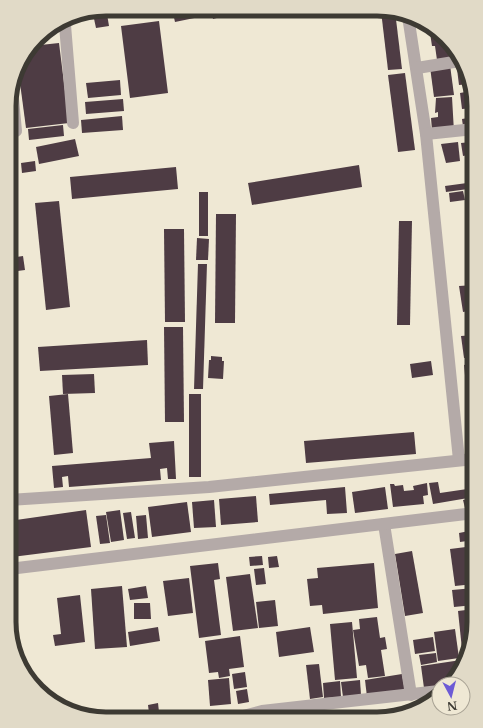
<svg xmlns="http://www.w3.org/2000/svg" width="483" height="728" font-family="'Libre Baskerville',serif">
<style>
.building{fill:#4e3c44}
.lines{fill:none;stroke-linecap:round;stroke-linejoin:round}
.minor{stroke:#b4aaa8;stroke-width:12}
.rim{fill:none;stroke:#3d3a33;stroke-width:5}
</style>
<rect width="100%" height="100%" fill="#efe8d4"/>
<g class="building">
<path d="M381 11H395L402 69 388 70Z"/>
<path d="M173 13H204V16L175 22Z"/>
<path d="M212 13H235L213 19Z"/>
<path d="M93 14H107L109 26 96 28Z"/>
<path d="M159 21 168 93 130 98 121 26Z"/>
<path d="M429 26 436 29 455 53 450 54 451 58 437 60 435 46H432Z"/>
<path d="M59 43 69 123 26 128 18 68 22 58 31 46Z"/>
<path d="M450 65 454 95 434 97 430 67Z"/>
<path d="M466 68 470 84 459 85 457 69Z"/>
<path d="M405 73 415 150 398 152 388 75Z"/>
<path d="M120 80 121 95 88 98 86 83Z"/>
<path d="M471 91 474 108 462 109 460 93Z"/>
<path d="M452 97 454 132 432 130 431 118 438 117V112L435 113 436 98Z"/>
<path d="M123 99 124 111 86 114 85 102Z"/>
<path d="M122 116 123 130 82 133 81 120Z"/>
<path d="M474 117V129L464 134 462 119Z"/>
<path d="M63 125 64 136 29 140 28 129Z"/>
<path d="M75 139 79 156 39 164 36 147Z"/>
<path d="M458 142 460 161 446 163 441 144Z"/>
<path d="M471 142 473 154 463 156 461 143Z"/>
<path d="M35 161 36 171 22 173 21 163Z"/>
<path d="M359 165 362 187 252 205 248 183Z"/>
<path d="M474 165V181H472L469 166Z"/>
<path d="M176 167 178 189 72 199 70 177Z"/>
<path d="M467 183 468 189 446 192 445 186Z"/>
<path d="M463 191 465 200 450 202 449 193Z"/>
<rect x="199" y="192" width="9" height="44"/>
<path d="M59 201 70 307 46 310 35 203Z"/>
<path d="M216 214H236L235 323H215Z"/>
<path d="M399 221H412L410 325H397Z"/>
<path d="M164 229H184L185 322H165Z"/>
<path d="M197 238 209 239 208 260H196Z"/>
<path d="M23 256 25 270 10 272V258Z"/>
<path d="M198 264H207L203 389H194Z"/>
<path d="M474 285V310L463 312 459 286Z"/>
<path d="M164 327H183L184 422H165Z"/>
<path d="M474 335V357L464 358 461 336Z"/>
<path d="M147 340 148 365 40 371 38 347Z"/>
<path d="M211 356 222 357V361H224L223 379 208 378 209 360H211Z"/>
<path d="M431 361 433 375 412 378 410 364Z"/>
<path d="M474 363V373L465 375 464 365Z"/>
<path d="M94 374 95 393 63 394 62 375Z"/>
<path d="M474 377V386L466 387 465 378Z"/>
<path d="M68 394 73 453 54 455 49 396Z"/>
<rect x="189" y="394" width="12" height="83"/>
<path d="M474 395V403L466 405 465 396Z"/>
<path d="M474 408V449H473L466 410Z"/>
<path d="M414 432 416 454 306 463 304 441Z"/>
<path d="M174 441 176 479H168L167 468 160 469 161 480 69 487 68 476 62 477 63 487 54 488 52 466 151 458 149 443Z"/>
<path d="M438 482 440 493 474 488V497L433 504 429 483Z"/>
<path d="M427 483 428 495 423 496 424 504 393 507 390 484H394L395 486 403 485 404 491 414 490 413 486Z"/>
<path d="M345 487 347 513 327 514 326 500 270 505 269 494Z"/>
<path d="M385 487 388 509 355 513 352 492Z"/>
<path d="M256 496 258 522 221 525 219 499Z"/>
<path d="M474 498V506L465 508 463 500Z"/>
<path d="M214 500 216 527 194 528 192 502Z"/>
<path d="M187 502 191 532 152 537 148 507Z"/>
<path d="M86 510 91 547 12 557 9 521Z"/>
<path d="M120 510 124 540 111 542 106 512Z"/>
<path d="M131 512 135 538 127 539 123 513Z"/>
<path d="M106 515 110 543 100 544 96 516Z"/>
<path d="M146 515 148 538 138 539 136 516Z"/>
<path d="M474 530V540L460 542 459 533Z"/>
<path d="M474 546V584L455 586 450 549Z"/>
<path d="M412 551 423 613 405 616 395 554Z"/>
<path d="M262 556 263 565 250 566 249 557Z"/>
<path d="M277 556 279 567 269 568 268 557Z"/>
<path d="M218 563 220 579 214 580 221 635 199 638 190 566Z"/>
<path d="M374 563 378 608 323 614 322 605 310 606 307 579 318 578 317 568Z"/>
<path d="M264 568 266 584 256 585 254 569Z"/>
<path d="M250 574 258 628 233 631 226 577Z"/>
<path d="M189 578 193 613 168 616 163 581Z"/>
<path d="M122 586 127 647 95 649 91 589Z"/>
<path d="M146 586 148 598 130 600 128 589Z"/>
<path d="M474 588V605L454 607 452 590Z"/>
<path d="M80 595 85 642 55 646 53 635 61 634 57 598Z"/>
<path d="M275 600 278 626 259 628 256 602Z"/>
<path d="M134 603H150L151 619H134Z"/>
<path d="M474 609V628L463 659 458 611Z"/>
<path d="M377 617 380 638 385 637 387 649 381 650 385 676 368 678 366 665 359 666 353 630 360 629 359 619Z"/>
<path d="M352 622 357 678 335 680 330 624Z"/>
<path d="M158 627 160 641 130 646 128 632Z"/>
<path d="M310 627 314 652 279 657 276 632Z"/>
<path d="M455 629 459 658 438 661 434 632Z"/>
<path d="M240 636 244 667 229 669 230 676 219 678 218 672 209 673 205 641Z"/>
<path d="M433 637 435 651 415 654 413 640Z"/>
<path d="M436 653 437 662 421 665 419 655Z"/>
<path d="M461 660 457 676 448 684H439V687L424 688 421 666Z"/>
<path d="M319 664 323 697 310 699 306 665Z"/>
<path d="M245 672 247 687 234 689 232 674Z"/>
<path d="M402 674 405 691 367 697 365 680Z"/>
<path d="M229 678 231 704 210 706 208 680Z"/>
<path d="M360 680 361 695 343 697 341 682Z"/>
<path d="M340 681 341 697 324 698 323 683Z"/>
<path d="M247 689 249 702 238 704 236 691Z"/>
<path d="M158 703 159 712 149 713 148 705Z"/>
<path d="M362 713 363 719H354L353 714Z"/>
<path d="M326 715V719H300V718Z"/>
</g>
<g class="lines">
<g class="minor">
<path d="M408 16 426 134 459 460"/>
<path d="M61 22 65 25 73 123"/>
<path d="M417 68 460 61"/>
<path d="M12 88 16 131"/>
<path d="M426 134 474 129"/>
<path d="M9 500 209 487 474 459"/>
<path d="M384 524 411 695"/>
<path d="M9 569 474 513"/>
<path d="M232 719 262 711 439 691"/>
</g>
</g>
<path d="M0 0H483V728H0ZM106 16H377A90 90 0 0 1 467 106V622A90 90 0 0 1 377 712H106A90 90 0 0 1 16 622V106A90 90 0 0 1 106 16Z" fill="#e1dac7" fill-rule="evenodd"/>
<path class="rim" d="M106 16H377A90 90 0 0 1 467 106V622A90 90 0 0 1 377 712H106A90 90 0 0 1 16 622V106A90 90 0 0 1 106 16Z"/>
<g transform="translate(451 696) rotate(173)"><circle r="19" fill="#efe8d4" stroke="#a8a294"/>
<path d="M0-3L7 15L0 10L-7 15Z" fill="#6d5bd5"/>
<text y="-6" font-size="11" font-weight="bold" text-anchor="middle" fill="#3d3a33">N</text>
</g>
</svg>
